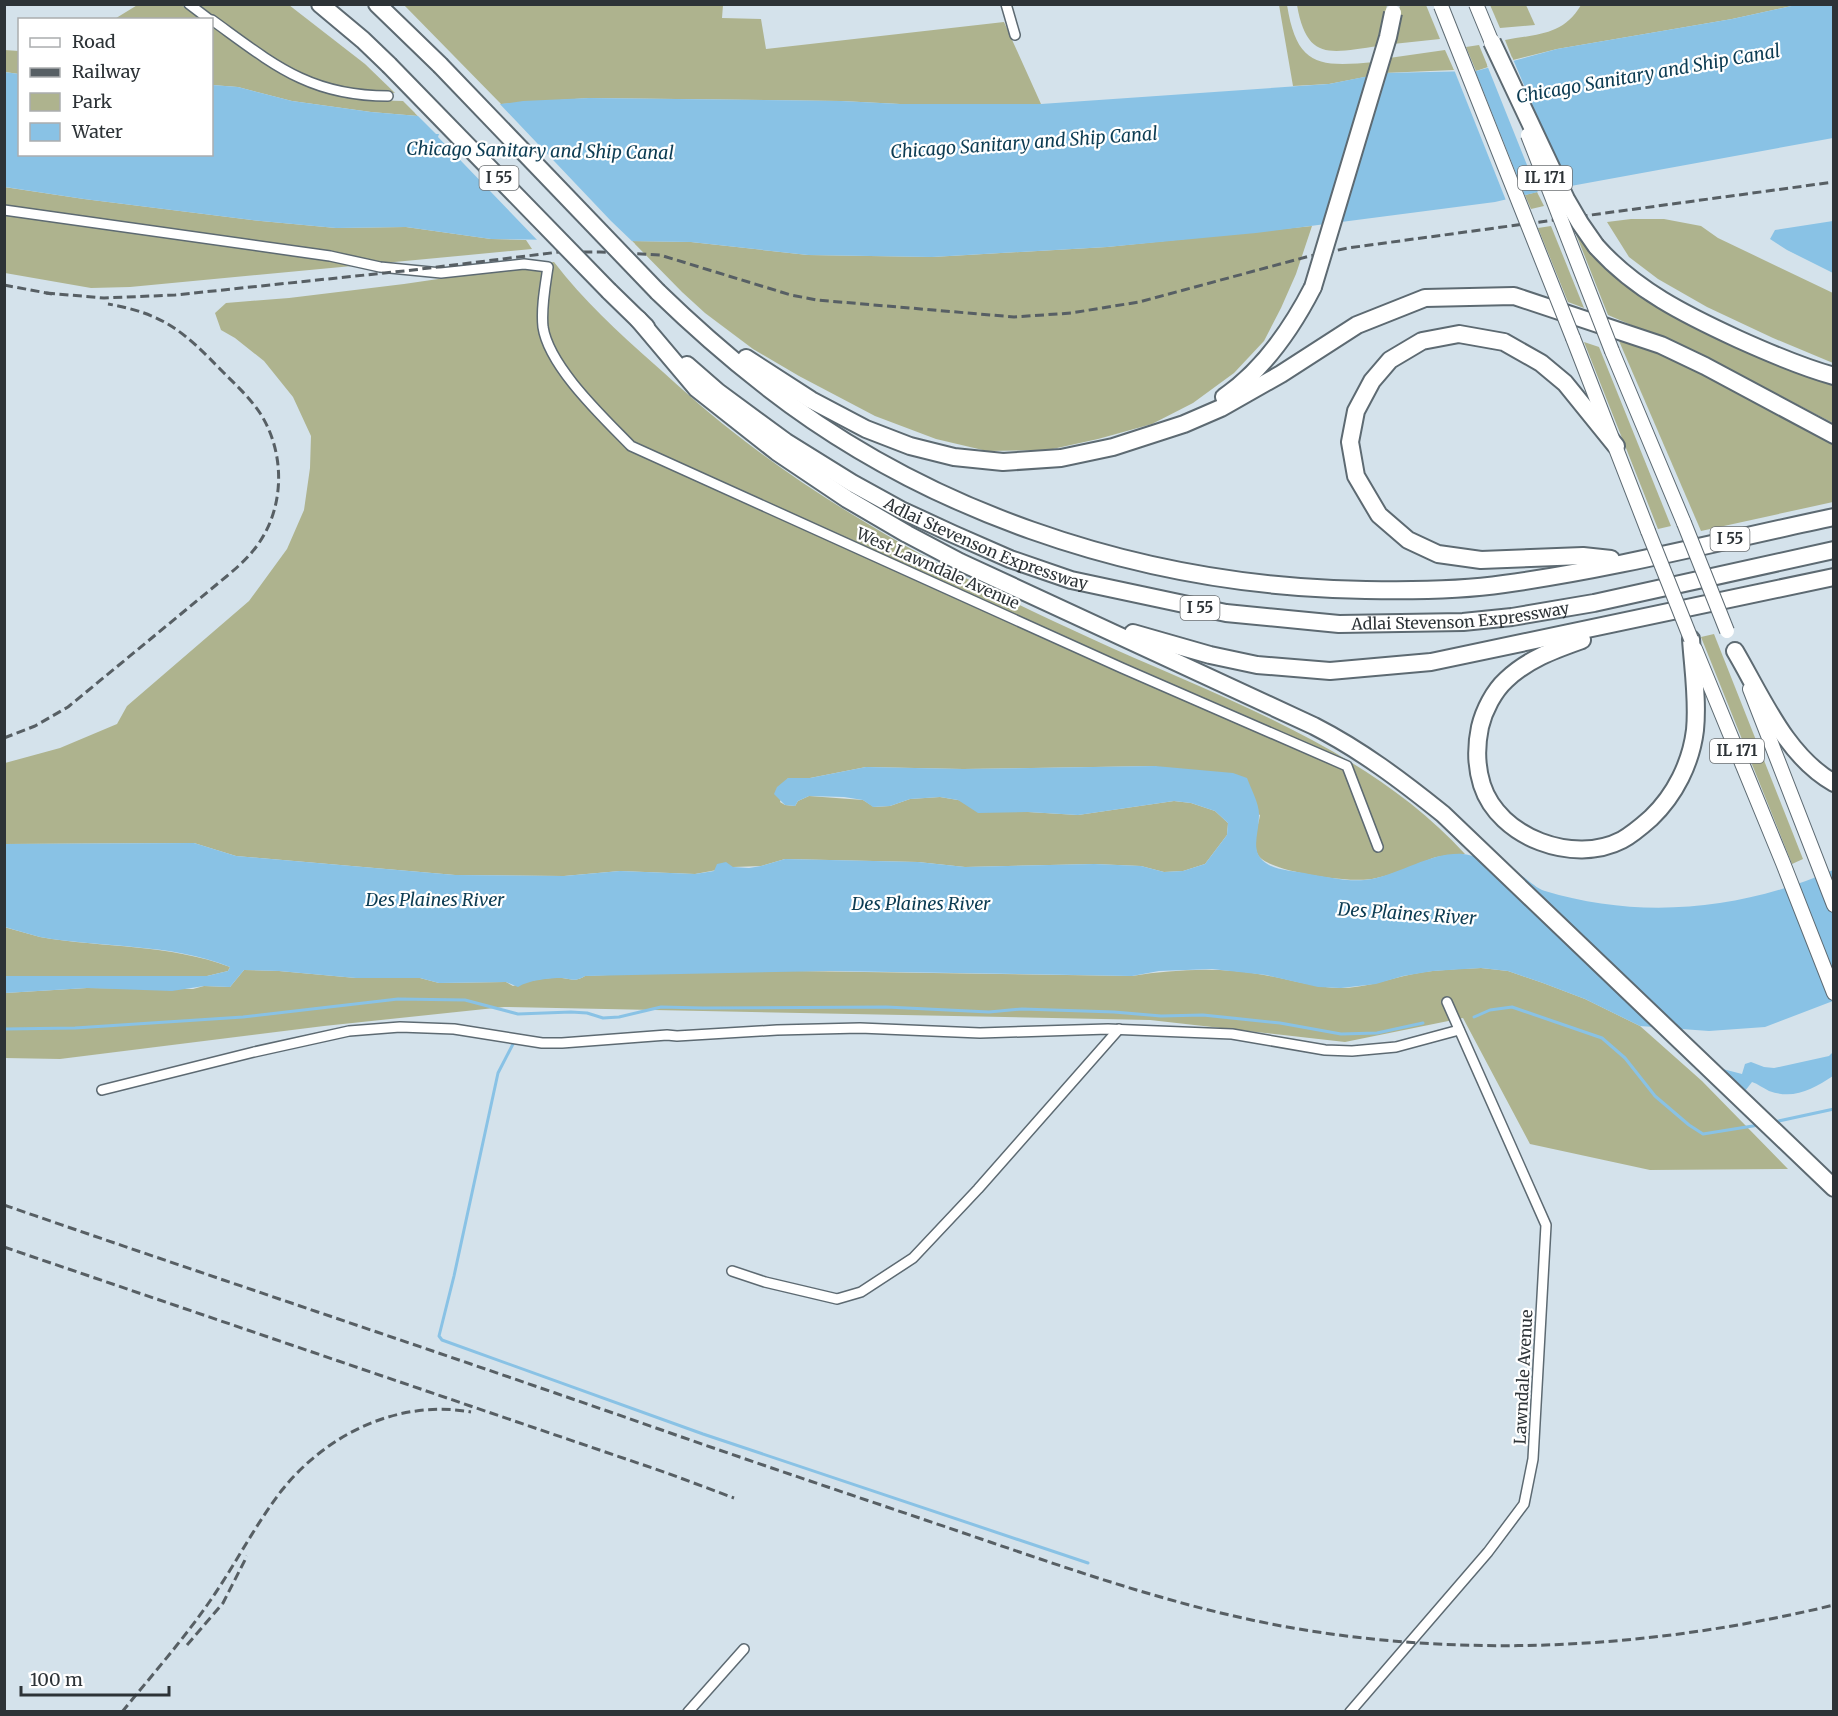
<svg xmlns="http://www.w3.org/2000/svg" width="1838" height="1716" font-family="Merriweather,serif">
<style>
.green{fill:#aeb38e}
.water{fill:#89c2e5}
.pier{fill:#d4e2eb}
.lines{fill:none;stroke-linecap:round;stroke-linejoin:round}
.stream{stroke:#89c2e5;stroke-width:3}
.street-casing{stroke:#5d6a72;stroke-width:12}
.primary-casing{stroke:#5d6a72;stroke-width:16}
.highway-casing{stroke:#5d6a72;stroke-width:20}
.street{stroke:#fff;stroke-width:9}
.primary{stroke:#fff;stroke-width:14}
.highway{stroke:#fff;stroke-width:16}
.rail{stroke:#575f64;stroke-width:3;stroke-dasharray:9 4.5;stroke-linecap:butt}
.primary-bridge-casing{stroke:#5d6a72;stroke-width:16;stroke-linecap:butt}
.highway-bridge-casing{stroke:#5d6a72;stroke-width:20;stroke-linecap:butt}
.primary-bridge{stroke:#fff;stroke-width:14}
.highway-bridge{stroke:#fff;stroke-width:16}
.labels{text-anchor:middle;stroke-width:4.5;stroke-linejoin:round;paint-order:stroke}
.shield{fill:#fff;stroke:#6c7073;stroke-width:1.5}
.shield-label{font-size:15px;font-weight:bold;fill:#2d3337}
.street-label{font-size:16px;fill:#2d3337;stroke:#fff}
.water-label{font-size:18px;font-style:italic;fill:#0c3c53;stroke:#fff}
</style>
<rect width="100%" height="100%" fill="#d4e2eb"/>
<g class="green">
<path d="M139 4 181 5 204 19 113 20Z"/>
<path d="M196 5H289L365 64 395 93 370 92 324 84 275 62Z"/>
<path d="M404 5H723L722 18 761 19 766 49 1004 22 1041 104H900L841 101 589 98 501 104Z"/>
<path d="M1279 5H1287C1297 67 1319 67 1375 62L1370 76 1329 84 1293 86Z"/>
<path d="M1297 5H1387L1379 46C1332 52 1307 63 1297 5Z"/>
<path d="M1400 5H1426L1440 39 1393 44Z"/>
<path d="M1490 5H1526L1535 25 1500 28Z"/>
<path d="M1581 5H1796L1732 19 1557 49 1513 60 1505 40C1536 34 1563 36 1581 5Z"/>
<path d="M212 25C249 51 285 82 330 94 354 100 379 100 403 101L418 116 371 112 292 101 238 87 212 85Z"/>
<path d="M1479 45 1488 67 1476 71 1466 47Z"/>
<path d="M4 50 19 51V74L5 72Z"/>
<path d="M1445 50 1454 70 1384 73 1389 58Z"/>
<path d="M4 187 84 199 261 221 336 228 406 227 491 239 526 240 532 249 130 287 91 288 5 273Z"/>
<path d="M1537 192 1544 206 1531 209 1525 195Z"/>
<path d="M1631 219H1664L1701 226 1718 238 1833 293V363L1773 338 1707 307 1658 279 1629 257 1607 222Z"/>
<path d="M1572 224 1602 262 1833 384V423L1708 358 1608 315Z"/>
<path d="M1312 226 1296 274 1281 308 1264 341 1234 373 1193 403 1152 424 1098 439 1048 450 987 451 936 439 875 416 799 376 753 349 705 313 682 292 632 241 691 242 808 255 932 257 1107 247Z"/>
<path d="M1551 226 1584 308 1568 302 1538 228Z"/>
<path d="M554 262C583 300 618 332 654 364 684 391 714 418 746 442 849 521 973 585 1090 638 1220 698 1366 746 1465 854 1454 855 1443 855 1433 858 1413 866 1393 875 1372 879 1352 883 1268 872 1258 855 1252 843 1258 827 1260 815L1155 766 963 769 866 767 810 778H788L780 802 785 805 795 806 798 801 809 796 863 800 874 807 890 806 910 799 940 797 1028 812 1078 815 1174 801 1191 803 1215 811 1228 823 1227 835 1205 864 1183 871 1164 872 1141 866 1094 864 965 867 918 862 785 859 761 866 733 867 695 874 620 871 564 876 455 875 236 856 194 843 5 844V763L60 748 117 724 127 706 249 601 287 549 304 510 310 468 311 436 293 397 264 361 235 338 221 330 215 313 226 303 289 298 404 284Z"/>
<path d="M1616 334 1649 347 1833 439V502L1701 531Z"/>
<path d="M1584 342 1599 347 1671 526 1658 529Z"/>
<path d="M1714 634 1803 859 1792 864 1701 637Z"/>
<path d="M4 927C16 930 28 934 40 937 103 948 170 944 230 967L228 971 207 976H5Z"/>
<path d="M1481 968 1508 971 1543 983 1585 999 1640 1026 1702 1081 1788 1169 1650 1170 1530 1144 1463 1018 1345 1042 1150 1020 504 1007 324 1026 60 1059 5 1058V993L87 988 193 989 204 986 230 987 244 970 279 971 356 978H420L439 983 506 982 513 986C528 981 546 977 562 978 571 979 576 982 585 976L724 970 1132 976C1177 969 1220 967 1264 975 1290 979 1315 988 1341 988 1363 988 1382 981 1404 976 1429 970 1455 969 1481 968Z"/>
</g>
<g class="water">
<path d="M1796 5H1834L1833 138 1538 192 1495 202 1256 233 1107 247 932 257 808 255 691 242 491 239 406 227 336 228 261 221 84 199 5 187 4 72 19 74 20 154H212V85L238 87 292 101 371 112 418 116 523 101 589 98 841 101 900 104H1041L1329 84 1384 73 1476 71 1557 49 1732 19Z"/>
<path d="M1833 221V273L1787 250 1770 239 1775 230Z"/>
<path d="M1155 766 1233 773 1247 778C1251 789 1260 805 1259 816 1259 835 1248 854 1269 865 1280 871 1297 871 1309 874 1329 877 1351 883 1372 879 1402 873 1432 852 1463 854 1472 854 1510 869 1519 874 1528 879 1535 888 1545 891 1640 920 1743 910 1833 870V1001L1765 1027 1709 1031 1640 1026 1585 999 1543 983 1508 971 1481 968 1433 971 1403 976 1376 984 1341 988 1318 987 1266 975 1212 969 1159 971 1132 976 829 971 585 976C576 982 571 979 562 978 549 978 529 980 518 987L506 982 439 983 420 978H356L279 971 244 970 230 987 204 986 172 991 87 988 5 993V976H207L228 971 230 967C170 943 103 948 40 937 28 934 16 930 5 927V844L194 843 236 856 455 875 564 876 620 871 695 874 714 871 717 864 726 862 733 867 749 868 761 866 785 859 918 862 965 867 1094 864 1141 866 1164 872 1183 871 1205 864 1227 835 1228 823 1215 811 1191 803 1174 801 1078 815 1028 812 978 813 958 800 940 797 910 799 890 806 873 807 863 800 844 797 809 796 798 801 795 806 785 805 774 794 777 787 788 778H810L866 767 963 769Z"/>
<path d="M1833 1052V1076C1813 1089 1794 1100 1769 1091 1763 1088 1758 1084 1752 1082L1745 1091 1738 1095 1719 1068 1742 1074 1745 1064 1751 1062 1764 1067 1774 1068 1829 1056Z"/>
</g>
<g class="pier">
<path d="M1512 57 1569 190 1539 195 1487 65Z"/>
<path d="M1453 67 1474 68 1526 198 1507 203Z"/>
<path d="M498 102 611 221 635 244 540 243 438 137 439 134H436L415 113Z"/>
</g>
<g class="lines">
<g class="stream">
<path d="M1474 1017 1490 1010 1512 1007 1602 1038 1625 1058 1655 1096 1689 1125 1703 1134 1759 1125"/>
<path d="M4 1029 75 1028 243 1017 398 999 465 1000 518 1014 571 1012 587 1013 603 1018 619 1017 661 1007 703 1008 886 1007 989 1012 1022 1009 1114 1012 1161 1016 1203 1015 1280 1023 1341 1034 1377 1033 1423 1023"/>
<path d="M513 1044 498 1073 454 1276 439 1336 442 1340 703 1434 1088 1563"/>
<path d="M1774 1122 1834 1109"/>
</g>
<g class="street-casing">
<g id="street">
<path d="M189 4 210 20"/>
<path d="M1006 4 1015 35"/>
<path d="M212 20C273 64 309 96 388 96"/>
<path d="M4 210 330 256 380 267 441 273 524 264 548 267C545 287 541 308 543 327 549 367 604 418 631 446L1122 668 1347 766 1378 847"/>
<path d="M102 1090 254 1052 349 1031 400 1027 454 1029 542 1043H562L667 1035 677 1036 777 1030 860 1028 980 1033 1108 1029 1232 1034 1325 1050 1352 1051 1396 1047 1459 1030"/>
<path d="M732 1271 765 1282 837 1299 861 1292 913 1258 978 1189 1119 1029"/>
<path d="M688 1712 744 1649"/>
<path d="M1350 1712 1488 1552 1524 1504 1533 1459 1546 1225 1447 1002"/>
</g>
</g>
<g class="primary-casing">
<g id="primary">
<path d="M1573 338 1648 531"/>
<path d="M1612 351 1684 523"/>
<path d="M1695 649 1783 863 1834 993"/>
<path d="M1750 689 1834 905"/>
</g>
</g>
<g class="highway-casing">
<g id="highway">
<path d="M320 4 363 40 389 65"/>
<path d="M377 4 440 65"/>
<path d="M1596 246C1635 290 1686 315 1738 339 1769 353 1801 367 1834 376"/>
<path d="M609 291 646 327"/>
<path d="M658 292C691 324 726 355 763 384 923 510 1129 580 1333 589 1387 591 1450 592 1504 584 1614 569 1725 540 1834 517"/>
<path d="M638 319 697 389 777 452 847 499 907 534 960 562 1314 726C1361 750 1402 781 1443 814L1834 1188"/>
<path d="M746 358 811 400 866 429 910 446 954 457 1003 462 1061 458 1113 447 1184 424 1221 408 1281 374 1357 325 1425 298 1514 296 1661 345 1705 366 1834 435"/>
<path id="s1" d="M687 365 718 392 786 442 852 483 901 510 953 534 1010 559 1071 580 1226 613 1339 624 1463 622 1512 617 1594 603 1834 550"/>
<path d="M1224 397C1263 370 1292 328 1313 287"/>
<path d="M1611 559 1583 556 1481 560 1438 554 1408 540 1379 515 1356 476 1350 442 1356 411 1372 381 1390 360 1422 341 1459 334 1504 342 1541 363 1565 383 1616 446"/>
<path d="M1133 633 1210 655 1257 665 1330 671 1431 662 1834 577"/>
<path d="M1582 640C1554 650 1528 659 1506 680 1494 691 1484 710 1480 727 1476 746 1476 766 1482 785 1499 838 1574 865 1622 840 1633 834 1642 826 1651 818 1675 795 1691 763 1695 730 1698 700 1693 669 1691 639"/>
<path d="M1735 651C1762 697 1786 756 1834 783"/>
</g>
</g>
<use href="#street" class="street"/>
<use href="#primary" class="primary"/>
<use href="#highway" class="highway"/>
<g class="rail">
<path d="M4 285 52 294"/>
<path d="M46 293 104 298 175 295 413 270 559 252H600L660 255 791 295 817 300 1014 317 1071 313 1139 302 1310 256 1348 248 1834 182"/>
<path d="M4 738 35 726 68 707 227 576C239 566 250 556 259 543 285 505 285 452 260 413 250 398 236 385 223 372 184 332 165 314 108 304"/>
<path d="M4 1205C221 1280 439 1352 656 1428 767 1467 879 1504 990 1542 1090 1576 1189 1610 1293 1628 1473 1659 1656 1648 1834 1605"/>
<path d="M4 1247 667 1473 734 1498"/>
<path d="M187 1645 223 1603 247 1556"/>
<path d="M122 1712C152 1675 183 1640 210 1601 235 1565 255 1525 282 1490 327 1434 398 1399 471 1412"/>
</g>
<g class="primary-bridge-casing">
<g id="primary-bridge">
<path d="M1476 4 1495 50"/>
<path d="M1441 6 1573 338"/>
<path d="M1528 135 1612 351"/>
<path d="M1684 523 1727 631"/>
<path d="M1648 531 1691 639"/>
</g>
</g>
<g class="highway-bridge-casing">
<g id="highway-bridge">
<path d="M1492 42 1566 199 1580 223 1596 246"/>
<path d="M389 65 609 291"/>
<path d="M440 65 658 292"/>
<path d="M1313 287 1388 37 1393 13"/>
</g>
</g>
<use href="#primary-bridge" class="primary-bridge"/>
<use href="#highway-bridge" class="highway-bridge"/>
</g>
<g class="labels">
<g class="shield">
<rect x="479.5" y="166" width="39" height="24" rx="4.5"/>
<rect x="1518" y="166" width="54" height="24" rx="4.5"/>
<rect x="1710.5" y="527" width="39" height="24" rx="4.5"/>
<rect x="1180.5" y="596" width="39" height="24" rx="4.5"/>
<rect x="1710" y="739" width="54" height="24" rx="4.5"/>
</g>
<g class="shield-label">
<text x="499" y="183">I 55</text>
<text x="1545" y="183">IL 171</text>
<text x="1730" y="544">I 55</text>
<text x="1200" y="613">I 55</text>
<text x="1737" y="756">IL 171</text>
</g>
<g class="street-label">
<text dy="6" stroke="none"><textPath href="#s1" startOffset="351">Adlai Stevenson Expressway</textPath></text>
<text transform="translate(938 568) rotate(24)" y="6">West Lawndale Avenue</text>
<text dy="6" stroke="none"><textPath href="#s1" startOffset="837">Adlai Stevenson Expressway</textPath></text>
<text transform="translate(1523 1377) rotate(-87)" y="6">Lawndale Avenue</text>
</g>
<g class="water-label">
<text transform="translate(1648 74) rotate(-10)" y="6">Chicago Sanitary and Ship Canal</text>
<text transform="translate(1024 143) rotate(-4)" y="6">Chicago Sanitary and Ship Canal</text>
<text transform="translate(540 151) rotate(1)" y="6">Chicago Sanitary and Ship Canal</text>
<text x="435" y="906">Des Plaines River</text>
<text x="921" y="910">Des Plaines River</text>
<text transform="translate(1407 914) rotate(4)" y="6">Des Plaines River</text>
</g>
</g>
<rect width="1838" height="1716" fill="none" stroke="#2d3337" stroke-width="12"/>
<rect x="18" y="18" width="195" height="138" fill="#ffffff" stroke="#abadaf" stroke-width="1.5"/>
<rect x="30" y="38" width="30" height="9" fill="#ffffff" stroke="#abadaf" stroke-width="1.5"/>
<text x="72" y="48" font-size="18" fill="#2d3337">Road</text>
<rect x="30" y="68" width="30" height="9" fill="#575f64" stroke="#abadaf" stroke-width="1.5"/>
<text x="72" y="78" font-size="18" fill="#2d3337">Railway</text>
<rect x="30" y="93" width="30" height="18" fill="#aeb38e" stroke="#abadaf" stroke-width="1.5"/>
<text x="72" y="108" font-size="18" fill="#2d3337">Park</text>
<rect x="30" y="123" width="30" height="18" fill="#89c2e5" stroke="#abadaf" stroke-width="1.5"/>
<text x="72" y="138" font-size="18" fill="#2d3337">Water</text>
<path d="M21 1686v9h148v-9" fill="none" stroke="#2d3337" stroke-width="3"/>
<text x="30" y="1686" font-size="18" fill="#2d3337" stroke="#ffffff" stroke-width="4.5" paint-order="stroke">100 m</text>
</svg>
